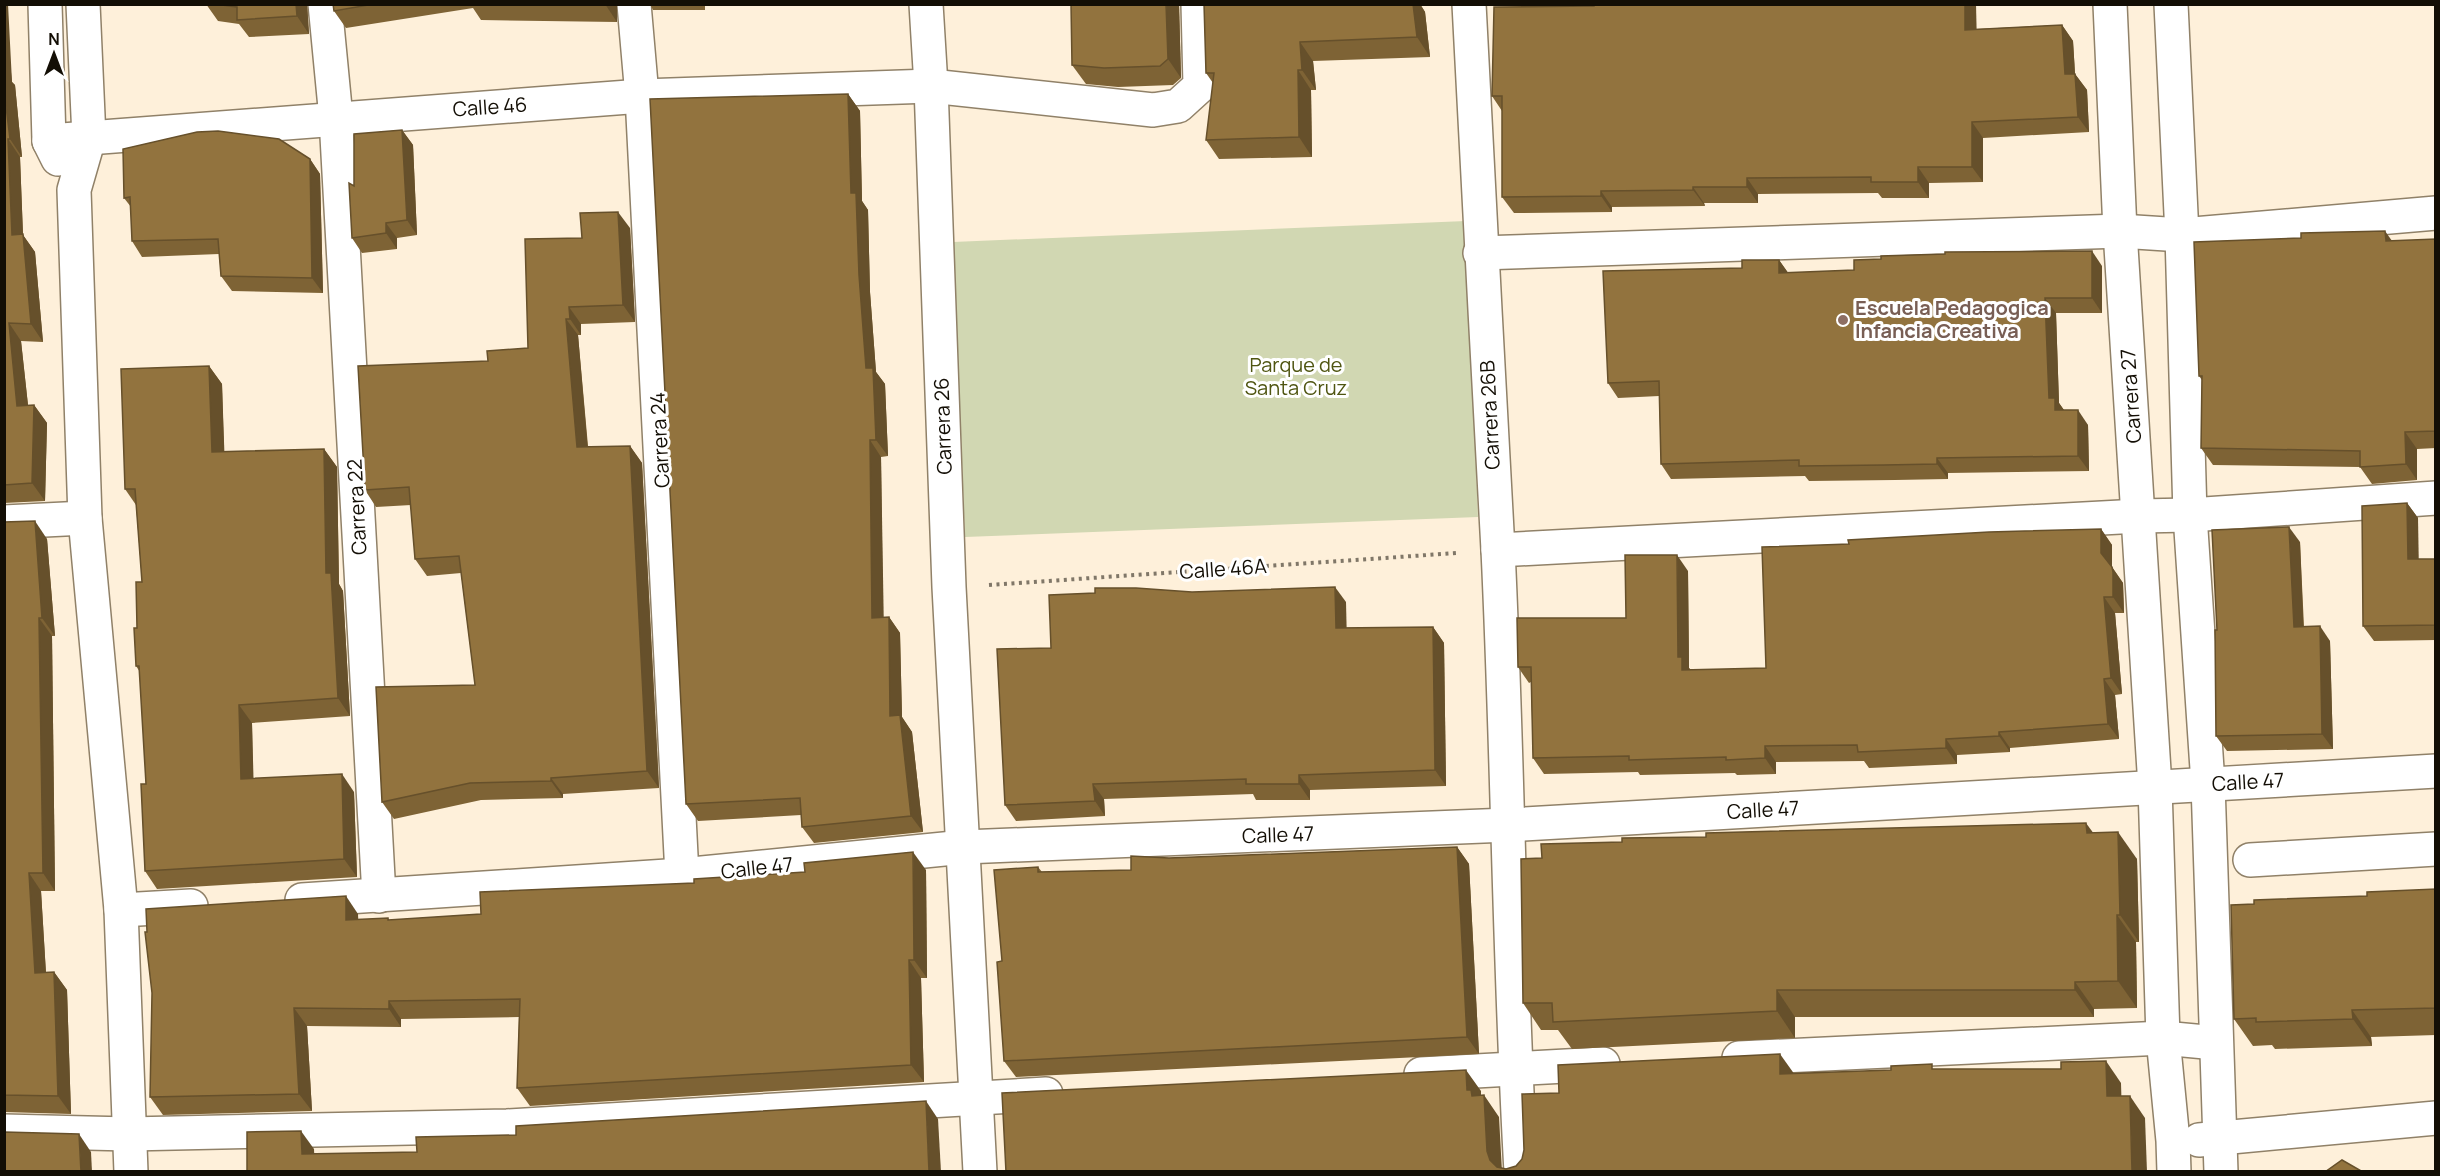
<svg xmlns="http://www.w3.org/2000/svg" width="2440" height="1176" font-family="Manrope,sans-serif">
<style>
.green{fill:#d1d7b2}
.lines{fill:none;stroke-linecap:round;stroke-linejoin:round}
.minor-casing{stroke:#908168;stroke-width:36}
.path{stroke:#807768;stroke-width:4;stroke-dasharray:3 4.5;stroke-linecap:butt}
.minor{stroke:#fff;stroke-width:33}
.wall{fill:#7e6335}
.shaded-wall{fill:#66502b}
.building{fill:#92733e;stroke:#66502b;stroke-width:1.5}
.education-dot{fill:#8d6e63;stroke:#fff;stroke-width:2}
.labels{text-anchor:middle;stroke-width:6;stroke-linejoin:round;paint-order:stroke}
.street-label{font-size:20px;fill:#130e05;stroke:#fff}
.education-label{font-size:20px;font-weight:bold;fill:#785e54;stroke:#fff;text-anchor:start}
.park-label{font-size:20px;fill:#4f5511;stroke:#fff}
</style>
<rect width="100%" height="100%" fill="#fef0da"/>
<path class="green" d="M1466 221 1478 517 965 537 953 242Z"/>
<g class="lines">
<g class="minor-casing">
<g id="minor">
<path d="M45 4 49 141 58 159"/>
<path d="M83 4 89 138 74 190 85 518 121 910 131 1172"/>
<path d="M325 4 336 118 379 896"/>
<path d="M634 4 642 96 682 875"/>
<path d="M926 4 931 86 949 587 980 1172"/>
<path d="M1469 4C1477 186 1489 368 1498 550 1508 757 1509 964 1521 1172"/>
<path d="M2110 4 2120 231 2155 787 2163 1038 2173 1141 2174 1172"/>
<path d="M2171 4 2182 235 2190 515 2208 784 2221 1172"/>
<path d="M49 141 642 96 931 86 1153 110 1178 106 1200 86 1198 4"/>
<path d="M1480 253 2120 231 2182 235 2436 213"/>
<path d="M4 522 85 518"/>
<path d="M1498 550 2139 516 2190 515 2436 498"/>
<path d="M2250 860 2436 849"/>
<path d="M302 900 682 875 964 847 1508 825 2436 771"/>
<path d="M121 910 191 906"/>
<path d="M1739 1058 2163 1038 2216 1043"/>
<path d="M1421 1074 1603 1064"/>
<path d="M4 1131 129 1134 507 1126 1046 1094"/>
<path d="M2199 1140 2436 1118"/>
</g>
</g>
<path class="path" d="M989 585 1457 553"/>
<use href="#minor" class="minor"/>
</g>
<g class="wall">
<path d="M4 4 12 82 15 85 22 157H20L23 235 35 252 43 342 21 341 28 405H34L47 423 45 501 4 503Z"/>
<path d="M206 4H307L309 34 249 37 239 24 218 21Z"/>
<path d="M333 4H617V22L481 20 473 8 346 28 334 11Z"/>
<path d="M650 4H705V10H653Z"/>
<path d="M1179 4 1181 78 1173 85 1118 87 1086 84 1072 65Z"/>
<path d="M1204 4H1420L1425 12 1430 57 1313 61 1316 90H1311L1312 157 1219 159 1206 140 1213 83 1206 73Z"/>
<path d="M1976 4V29L2062 25 2073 41 2075 74 2087 90 2089 132 1983 138V182L1929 183V198H1882L1878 193 1758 194V203H1704L1705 206 1612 207V212L1514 213 1502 197V111L1492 96 1594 6Z"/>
<path d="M848 94 860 111 862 201 868 210 870 292 876 372 885 384 888 456 881 457 883 617H889L900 633 902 717 912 732 923 832 814 843 802 827 801 815 698 821 686 804Z"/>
<path d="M402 130 413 145 417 235 397 238V249L362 253 352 238 354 186Z"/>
<path d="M310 159 320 174 323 293 232 291 221 276 219 254 142 257 132 241 131 207 124 198Z"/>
<path d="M630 228 635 322 581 324V335H578L588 446H630L642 463 659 788 563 794V798L481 800 394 819 382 802 475 685 461 573 427 576 415 559 411 505 376 507 365 490 488 361 528 348 582 238Z"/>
<path d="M2436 239V448L2417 449V480L2372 484 2360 467 2213 465 2201 448 2202 380 2199 376 2392 241Z"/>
<path d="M1779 260 1788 273 2102 266V313H2056L2059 403 2064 410 2088 425 2089 471 1948 473V479L1895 480 1809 481 1805 476 1671 479 1661 464 1659 396 1618 398 1608 383Z"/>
<path d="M209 366 222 384 224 452 324 449 337 467 339 584 343 591 350 716 252 723 253 778 354 792 357 877 157 889 145 871 146 784 140 672 136 666 137 628 142 582 136 505 125 489Z"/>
<path d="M2407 503 2418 518V559H2436V640L2374 641 2363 626Z"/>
<path d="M4 522 47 539 55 636H52L55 891H41L46 973 54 972 67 990 71 1114 4 1112Z"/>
<path d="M2101 529 2112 545V567L2123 583 2124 613H2115L2122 694 2115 695 2119 739 2010 748V752L1957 755V764L1869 768 1864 761 1776 762V774L1737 775 1735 773 1640 775 1638 772 1544 774 1533 758 1531 682 1529 683 1518 667 1626 618 1688 571 1689 668 1691 670 1766 668 1849 544Z"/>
<path d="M2300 542 2304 627 2330 641 2333 749 2227 751 2216 736 2217 630Z"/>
<path d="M1095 593 1346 602V628L1433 627 1444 643 1446 786 1310 790V800H1256L1253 794 1104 799 1105 816 1016 821 1005 805 1051 648Z"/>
<path d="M2093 833 2137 859 2139 942H2136L2137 1008 2094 1009V1017H1795V1038L1572 1049 1558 1030H1541L1523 1003Z"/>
<path d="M1457 847 1469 864 1479 1054 1016 1077 1004 1061 1002 961 1038 867 1042 872 1131 870 1169 858Z"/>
<path d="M926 870 927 978H921L924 1082 530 1106 517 1088 519 1017 401 1019V1027L307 1026 312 1111 163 1115 150 1097 358 914V920L388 918 389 920 481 914 694 883Z"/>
<path d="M2436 889V1035L2371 1037 2372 1046 2275 1049 2272 1045 2253 1046 2234 1019 2254 904 2367 896Z"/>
</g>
<g class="shaded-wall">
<path d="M4 4H8L12 82 15 85 22 157 10 139 4 90Z"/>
<path d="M296 4H307L309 34 297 16Z"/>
<path d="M605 4H617V22Z"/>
<path d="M1166 4H1179L1181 78 1168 59Z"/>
<path d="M1413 4H1420L1425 12 1430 57 1417 37Z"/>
<path d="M1965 4H1976L1977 46 1965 30Z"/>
<path d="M2062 25 2073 41 2076 90 2065 74Z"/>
<path d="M1300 42 1313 61 1316 90 1302 70Z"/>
<path d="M1298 70 1311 90 1312 157 1299 137Z"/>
<path d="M2075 74 2087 90 2089 132 2078 117Z"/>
<path d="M848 94 860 111 862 201 868 210 870 292 876 372 885 384 888 456 876 440 866 368 851 193Z"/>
<path d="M1972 122 1983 138V182L1972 167Z"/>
<path d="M402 130 413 145 417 235 407 220Z"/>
<path d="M8 139 20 157 23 235 35 252 43 342 31 324 12 235Z"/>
<path d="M310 159 320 174 323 293 312 278Z"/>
<path d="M1918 167 1929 183V198L1918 182Z"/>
<path d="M1747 178 1758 194V203L1747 187Z"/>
<path d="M1693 187 1704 203 1705 206 1693 190Z"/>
<path d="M1601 191 1612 207V212L1601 196Z"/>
<path d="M618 212 630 228 635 322 623 305Z"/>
<path d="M386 223 397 238V249L386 233Z"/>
<path d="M2385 231 2397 248 2386 241Z"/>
<path d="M2092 251 2102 266V313L2092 298Z"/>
<path d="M1779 260 1789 274 1779 273Z"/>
<path d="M2045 298 2056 313 2059 403 2066 413 2055 410 2049 398Z"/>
<path d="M569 307 581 324V335L570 319Z"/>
<path d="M566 319 578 335 589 463 577 447Z"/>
<path d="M9 323 21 341 30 424 17 406Z"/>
<path d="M209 366 222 384 225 470 212 452Z"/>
<path d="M34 405 47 423 45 501 32 483Z"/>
<path d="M2078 410 2088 425 2089 471 2078 456Z"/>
<path d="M2405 432 2417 449V480L2406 464Z"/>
<path d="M870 440 881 457 884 634 872 618Z"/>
<path d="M630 446 642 463 659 788 647 771Z"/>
<path d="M324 449 337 467 339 584 343 591 350 716 338 698 326 573Z"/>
<path d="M1937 458 1948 473V479L1937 464Z"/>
<path d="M2407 503 2418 518 2419 574 2408 559Z"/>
<path d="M35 521 47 539 55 636 42 618Z"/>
<path d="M2289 527 2300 542 2304 642 2294 627Z"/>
<path d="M2101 529 2112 545V569L2101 553Z"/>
<path d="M1677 555 1688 571 1689 668 1693 673 1682 670 1678 657Z"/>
<path d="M2112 567 2123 583 2124 613 2113 597Z"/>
<path d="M1335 587 1346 602 1347 644 1336 628Z"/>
<path d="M2104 597 2115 613 2122 694 2111 678Z"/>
<path d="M889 617 900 633 902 717 912 732 923 832 911 816 890 716Z"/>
<path d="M39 618 52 636 55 891 43 873Z"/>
<path d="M2320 626 2330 641 2333 749 2322 734Z"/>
<path d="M1433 627 1444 643 1446 786 1435 770Z"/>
<path d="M2104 679 2115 695 2119 739 2108 724Z"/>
<path d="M239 705 252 723 254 797 241 779Z"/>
<path d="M1999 732 2010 748V752L1999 736Z"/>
<path d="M1946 739 1957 755V764L1946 748Z"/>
<path d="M1765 746 1776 762V774L1765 758Z"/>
<path d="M342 774 354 792 357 877 344 859Z"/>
<path d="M1299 775 1310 790V800L1299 784Z"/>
<path d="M551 778 563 794V798L551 781Z"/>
<path d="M1093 784 1104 799 1105 816 1095 801Z"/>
<path d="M2086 823 2105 849 2087 833Z"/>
<path d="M2118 832 2137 859 2139 942 2120 915Z"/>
<path d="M1457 847 1469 864 1479 1054 1467 1037Z"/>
<path d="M913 852 926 870 927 978 914 960Z"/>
<path d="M29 873 41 891 47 991 35 973Z"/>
<path d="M346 896 358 914 359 938 346 920Z"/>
<path d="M2117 915 2136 942 2137 1008 2118 981Z"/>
<path d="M909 960 921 978 924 1082 911 1065Z"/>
<path d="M54 972 67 990 71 1114 58 1096Z"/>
<path d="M2075 982 2094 1009V1017L2075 990Z"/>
<path d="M1777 990 1795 1017V1038L1777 1011Z"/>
<path d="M389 1001 401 1019V1027L389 1009Z"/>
<path d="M294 1008 307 1026 312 1111 299 1094Z"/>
<path d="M2352 1010 2371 1037 2372 1046 2353 1019Z"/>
<path d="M1780 1054 1795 1075 1780 1074Z"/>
<path d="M2106 1061 2121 1083 2122 1118 2107 1096Z"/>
<path d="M1466 1070 1481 1091V1104L1484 1095 1499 1117 1502 1172 1490 1160 1467 1090Z"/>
<path d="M2130 1096 2145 1118 2147 1172H2132Z"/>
<path d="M926 1101 938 1119 941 1172H929Z"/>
<path d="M301 1131 314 1149 315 1172 302 1154Z"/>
<path d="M79 1134 91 1152 92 1172H81Z"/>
</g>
<g class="building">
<path d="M214 4H296L297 16 237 20V7Z"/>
<path d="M333 4H374L334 11Z"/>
<path d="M1071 4H1166L1168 59 1160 66 1104 68 1072 65Z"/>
<path d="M1204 4H1413L1417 37 1300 42 1302 70H1298L1299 137 1206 140 1214 73H1206Z"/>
<path d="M1594 4H1965V30L2062 25 2065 74H2075L2078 117 1972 122V167H1918V182H1871V177L1747 178V187H1693V190L1601 191V196L1502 197V96H1492L1494 7 1594 6Z"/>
<path d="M4 90 10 139H8L12 235 23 234 31 324 9 323 17 406 34 405 32 483 4 485Z"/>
<path d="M848 94 851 193H856L859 275 866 368H873L876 440H870L872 618 889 617 890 716 900 715 911 816 802 827 800 798 686 804 650 99Z"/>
<path d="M402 130 407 220 386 223V233L352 238 349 183 354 186V134Z"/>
<path d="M218 131 279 139 310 159 312 278 221 276 218 239 132 241 130 197 124 198 123 149 197 132Z"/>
<path d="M618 212 623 305 569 307 570 319H566L577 447 630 446 647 771 551 778V781L470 783 382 802 376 687 475 685 459 556 415 559 409 487 365 490 358 366 488 361 487 351 528 348 525 239 582 238 580 213Z"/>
<path d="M2385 231 2386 241 2436 239V431L2405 432 2406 464 2360 467V451L2201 448 2202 376H2199L2194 242 2301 238V233Z"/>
<path d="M2092 251V298H2045L2049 398H2055V410H2078V456L1937 458V464L1884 465 1799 466V460L1661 464 1659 381 1608 383 1603 271 1742 268V260H1779V273L1854 270V260L1881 259V256L1945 254V252Z"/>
<path d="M209 366 212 452 324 449 326 573H331L338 698 239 705 241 779 342 774 344 859 145 871 141 784H146L139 666H136L134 628H137L136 582H142L135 489H125L121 369Z"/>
<path d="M2407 503 2408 559H2436V625L2363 626 2362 506Z"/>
<path d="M35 521 42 618H39L43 873H29L35 973 54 972 58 1096 4 1095V522Z"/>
<path d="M2289 527 2294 627 2320 626 2322 734 2216 736 2215 630H2217L2212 530Z"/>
<path d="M2101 529V553L2112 567 2113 572V597H2104L2111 678 2104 679 2108 724 1999 732V736L1946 739V748L1858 752 1857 745 1765 746V758L1726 760V757L1629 760V756L1533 758 1531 667H1518L1517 618H1626L1625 555H1677L1678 657H1682V670L1766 668 1762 547 1849 544 1848 540 1989 532Z"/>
<path d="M1335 587 1336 628 1433 627 1435 770 1299 775V784H1246V779L1093 784 1095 801 1005 805 997 649 1051 648 1049 595 1095 593V588H1136L1192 592Z"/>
<path d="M2086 823 2087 833 2118 832 2120 915H2117L2118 981 2075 982V990H1777V1011L1553 1022 1552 1003H1523L1521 859 1542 858 1541 844 1622 842V838L1706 837V833Z"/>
<path d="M1457 847 1467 1037 1004 1061 997 962 1002 961 994 870 1038 867V872L1131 870V856L1169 858Z"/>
<path d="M913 852 914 960H909L911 1065 517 1088 520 999 389 1001V1009L294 1008 299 1094 150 1097 152 993 145 932H147L146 909 346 896V920L388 918V920L481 914 480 892 694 883V879L805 872 804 863Z"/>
<path d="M2436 889V1008L2352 1010 2353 1019 2256 1022V1018L2234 1019 2231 905 2254 904V900L2367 896V892Z"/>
<path d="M1780 1054V1074L1891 1070V1066L1932 1064V1069H2061V1062L2106 1061 2107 1096H2130L2132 1172H1006L1002 1093 1466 1070 1467 1090H1471L1472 1096 1484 1095 1487 1151 1490 1160 1497 1167 1506 1169 1516 1166 1522 1159 1524 1150 1522 1094 1559 1093 1558 1065Z"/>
<path d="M926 1101 929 1172H247V1132L301 1131 302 1154 417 1152 416 1137 516 1135V1126Z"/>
<path d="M4 1132 79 1134 81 1172H4Z"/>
<path d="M2342 1160 2363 1172H2325Z"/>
</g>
<circle class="education-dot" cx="1843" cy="320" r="6"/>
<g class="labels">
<g class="street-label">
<text transform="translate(490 107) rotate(-4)" y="7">Calle 46</text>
<text transform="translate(2131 396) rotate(-94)" y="7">Carrera 27</text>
<text transform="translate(1490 415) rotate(-93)" y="7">Carrera 26B</text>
<text transform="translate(943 426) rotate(-92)" y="7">Carrera 26</text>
<text transform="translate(660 440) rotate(-93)" y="7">Carrera 24</text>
<text transform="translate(357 507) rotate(-93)" y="7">Carrera 22</text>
<text transform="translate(1223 569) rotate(-4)" y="7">Calle 46A</text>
<text transform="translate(2248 782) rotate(-3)" y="7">Calle 47</text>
<text transform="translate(1763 810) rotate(-3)" y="7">Calle 47</text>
<text transform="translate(1278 835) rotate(-2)" y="7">Calle 47</text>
<text transform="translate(757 868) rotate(-6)" y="7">Calle 47</text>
</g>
<g class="education-label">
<text x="1855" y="315">Escuela Pedagogica<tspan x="1855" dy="23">Infancia Creativa</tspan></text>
</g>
<g class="park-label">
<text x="1296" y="372">Parque de<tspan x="1296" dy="23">Santa Cruz</tspan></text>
</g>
</g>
<rect width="2440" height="1176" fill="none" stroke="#130e05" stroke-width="12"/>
<g transform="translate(54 54)" stroke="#ffffff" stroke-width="4.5" paint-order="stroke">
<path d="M0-4.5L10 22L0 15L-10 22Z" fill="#130e05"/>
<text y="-9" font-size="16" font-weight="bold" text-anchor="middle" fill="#130e05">N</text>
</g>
</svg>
